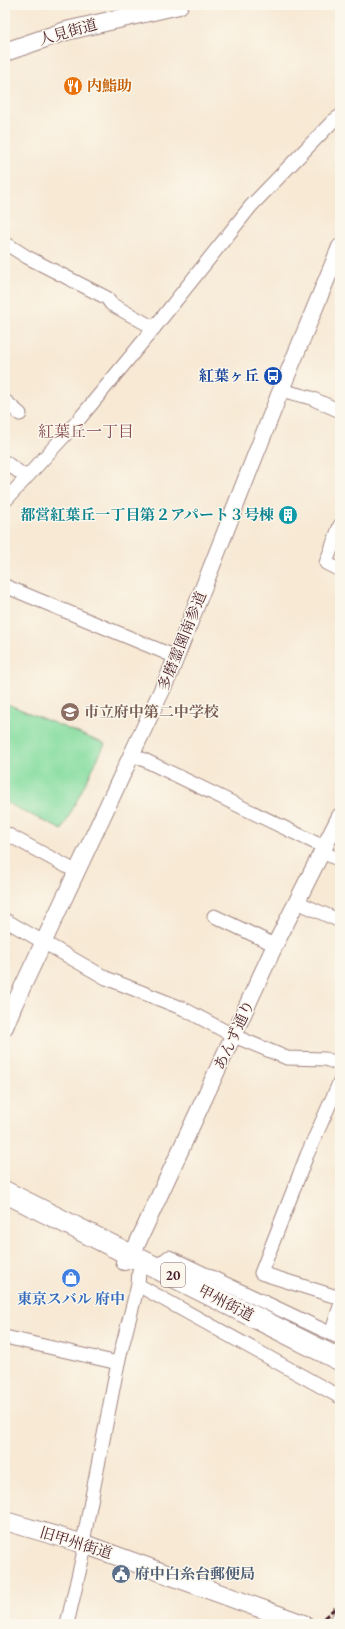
<svg xmlns="http://www.w3.org/2000/svg" width="345" height="1629" font-family="'EB Garamond','Noto Serif JP',serif">
<style>
.green{fill:#86dda0;stroke:#687e66}
.lines{fill:none;stroke-linecap:round;stroke-linejoin:round}
.minor-casing{stroke:#a08480;stroke-width:15}
.tertiary-casing{stroke:#a08480;stroke-width:18}
.secondary-casing{stroke:#a08480;stroke-width:20}
.trunk-casing{stroke:#a08480;stroke-width:23}
.minor{stroke:#fff;stroke-width:13}
.tertiary{stroke:#fff;stroke-width:16}
.secondary{stroke:#fff;stroke-width:18}
.trunk{stroke:#fff;stroke-width:21}
.rail{stroke:#4a1f2b;stroke-width:3;stroke-dasharray:6 3;stroke-linecap:butt}
.labels{text-anchor:middle;stroke-width:3;stroke-linejoin:round;paint-order:stroke}
.shield{fill:#fbf7ec;stroke:#7f6065;stroke-width:1}
.shield-label{font-size:14px;font-weight:bold;fill:#4a1f2b}
.street-label{font-size:15px;fill:#4a1f2b;stroke:#fbf7ec}
.food-label{font-size:15px;font-weight:bold;fill:#c56008;stroke:#fbf7ec;text-anchor:start}
.transit-label{font-size:15px;font-weight:bold;fill:#164399;stroke:#fbf7ec;text-anchor:end}
.culture-label{font-size:15px;font-weight:bold;fill:#0d838f;stroke:#fbf7ec;text-anchor:end}
.education-label{font-size:15px;font-weight:bold;fill:#785e54;stroke:#fbf7ec;text-anchor:start}
.shop-label{font-size:15px;font-weight:bold;fill:#366cbe;stroke:#fbf7ec}
.service-label{font-size:15px;font-weight:bold;fill:#4e5e75;stroke:#fbf7ec;text-anchor:start}
.neighbourhood-label{font-size:16px;fill:#84494e;stroke:#fbf7ec}
</style>
<rect width="100%" height="100%" fill="#fbf7ec"/>
<filter id="ink" filterUnits="userSpaceOnUse"><feTurbulence type="fractalNoise" baseFrequency=".025" numOctaves="2"/><feDisplacementMap in="SourceGraphic" scale="8" xChannelSelector="R" yChannelSelector="G"/><feConvolveMatrix kernelMatrix="1 2 1 2 8 2 1 2 1" color-interpolation-filters="sRGB"/></filter>
<filter id="wash" filterUnits="userSpaceOnUse"><feTurbulence type="fractalNoise" baseFrequency=".012" numOctaves="4" result="noise"/><feDisplacementMap in="SourceGraphic" scale="16" xChannelSelector="R" yChannelSelector="G"/><feGaussianBlur stdDeviation="0.9" result="paint"/><feColorMatrix in="noise" values="0 0 0 0 0 0 0 0 0 0 0 0 0 0 0 0 0 1.4 0 .05"/><feComposite in="paint" operator="in"/></filter>
<g filter="url(#wash)">
<rect width="100%" height="100%" fill="#f7e9d4"/>
<path class="green" d="M5 703 105 744 62 830 5 802Z"/>
</g>
<g filter="url(#ink)">
<g class="lines">
<g class="minor-casing">
<g id="minor">
<path d="M5 243 27 257 107 298 111 304 154 328"/>
<path d="M281 390 311 398 340 411"/>
<path d="M5 401 20 414"/>
<path d="M5 462 26 477"/>
<path d="M5 501 76 423 154 328 251 206 333 121 340 116"/>
<path d="M340 525 326 563 340 570"/>
<path d="M5 586 176 657"/>
<path d="M132 754 324 847"/>
<path d="M5 833 77 872"/>
<path d="M322 852 340 860"/>
<path d="M297 902 340 921"/>
<path d="M214 916 275 945"/>
<path d="M5 920 106 978 184 1009 234 1036 287 1058 325 1059 340 1064"/>
<path d="M340 1081 307 1155 261 1273 340 1298"/>
<path d="M156 1267 169 1257 340 1338"/>
<path d="M138 1285 340 1397"/>
<path d="M331 1334 340 1306"/>
<path d="M5 1337 118 1363"/>
<path d="M67 1624 84 1551V1537L118 1363 138 1285 139 1271"/>
<path d="M335 1624 340 1616"/>
</g>
</g>
<g class="tertiary-casing">
<g id="tertiary">
<path d="M5 1027 14 1005 169 675 281 390 340 247"/>
<path d="M124 1262 128 1261 132 1255 275 945 340 816"/>
</g>
</g>
<g class="secondary-casing">
<g id="secondary">
<path d="M5 52 66 31 179 5"/>
<path d="M5 1521 84 1544 303 1624"/>
</g>
</g>
<g class="trunk-casing">
<path id="trunk" d="M5 1192 340 1360"/>
</g>
<use href="#minor" class="minor"/>
<use href="#tertiary" class="tertiary"/>
<use href="#secondary" class="secondary"/>
<use href="#trunk" class="trunk"/>
<path class="rail" d="M317 1624 340 1604"/>
</g>
</g>
<defs>
<g id="restaurant-disc" transform="scale(1)"><circle r="9.5" fill="#e8710a" stroke="#fbf7ec"/><path d="M-5-6h1v4h1v-4h1v4h1v-4h1v5L-1.5 .5V6h-2V.5L-5-1ZM5-6V6H3V1.5H1.5Q1.5-4 5-6Z" fill="#fff"/></g>
<g id="bus-disc" transform="scale(1)"><circle r="9.5" fill="#1a4fb4" stroke="#fbf7ec"/><path d="M-5-6H5V4H4V6H2V4H-2V6H-4V4H-5ZM-3.5-4V0h7V-4ZM-3.5 1.2v1.5H-2V1.2ZM2 1.2v1.5H3.5V1.2Z" fill="#fff"/></g>
<g id="building-disc" transform="scale(1)"><circle r="9.5" fill="#0f9aa8" stroke="#fbf7ec"/><path d="M-4-6H4V6H1V3H-1V6H-4ZM-2.5-4.3h1.7v1.8h-1.7ZM.8-4.3h1.7v1.8H.8ZM-2.5-1h1.7V.8h-1.7ZM.8-1h1.7V.8H.8Z" fill="#fff"/></g>
<g id="school-disc" transform="scale(1)"><circle r="9.5" fill="#8d6e63" stroke="#fbf7ec"/><path d="M0-5L7-2L0 1L-7-2ZM-4 1L0 2.5L4 1V4Q0 6-4 4Z" fill="#fff"/></g>
<g id="shop-disc" transform="scale(1)"><circle r="9.5" fill="#3f7fe0" stroke="#fbf7ec"/><path d="M-5-2.5h2.3a2.7 3.5 0 0 1 5.4 0H5L5.5 6h-11ZM-1.5-2.5h3a1.5 2.3 0 0 0-3 0Z" fill="#fff"/></g>
<g id="civic-disc" transform="scale(1)"><circle r="9.5" fill="#5c6f8a" stroke="#fbf7ec"/><path d="M-.6-6.5H3V-4.5H.6V-3L4-1V1h2V6H-6V1h2V-1L-.6-3ZM-1.2 2.5V6h2.4V2.5Z" fill="#fff"/></g>
</defs>
<g fill-rule="evenodd">
<use href="#restaurant-disc" x="73" y="86"/>
<use href="#bus-disc" x="273" y="376"/>
<use href="#building-disc" x="288" y="515"/>
<use href="#school-disc" x="70" y="712"/>
<use href="#shop-disc" x="71" y="1278"/>
<use href="#civic-disc" x="121" y="1574"/>
</g>
<g class="labels">
<rect class="shield" x="161" y="1263" width="24" height="24" rx="3"/>
<g class="shield-label">
<text x="173" y="1280">20</text>
</g>
<g class="street-label">
<text transform="translate(68 32) rotate(-16)" y="5">人見街道</text>
<text transform="translate(182 641) rotate(-68)" y="5">多磨霊園南参道</text>
<text transform="translate(234 1035) rotate(-65)" y="5">あんず通り</text>
<text transform="translate(226 1303) rotate(27)" y="5">甲州街道</text>
<text transform="translate(76 1543) rotate(17)" y="5">旧甲州街道</text>
</g>
<g class="food-label">
<text x="87" y="91">内鮨助</text>
</g>
<g class="transit-label">
<text x="259" y="381">紅葉ヶ丘</text>
</g>
<g class="culture-label">
<text x="274" y="520">都営紅葉丘一丁目第２アパート３号棟</text>
</g>
<g class="education-label">
<text x="84" y="717">市立府中第二中学校</text>
</g>
<g class="shop-label">
<text x="71" y="1304">東京スバル 府中</text>
</g>
<g class="service-label">
<text x="135" y="1579">府中白糸台郵便局</text>
</g>
<g class="neighbourhood-label">
<text x="86" y="437">紅葉丘一丁目</text>
</g>
</g>
<rect width="345" height="1629" fill="none" stroke="#fbf7ec" stroke-width="20"/>
</svg>
